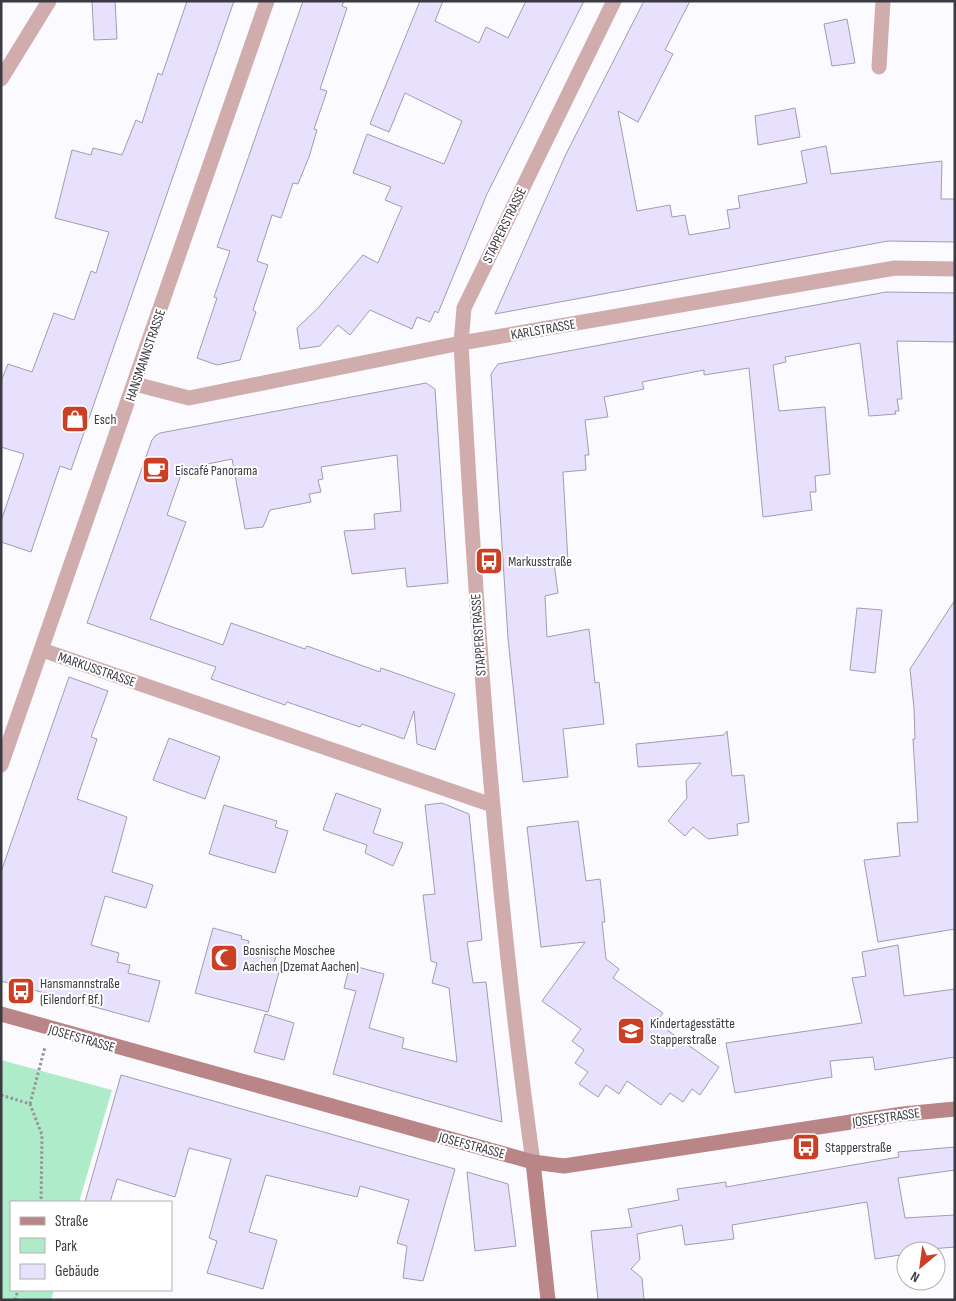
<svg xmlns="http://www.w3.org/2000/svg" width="956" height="1301" font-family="'Sofia Sans Condensed',sans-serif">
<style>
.green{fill:#aeecc9}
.building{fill:#e8e1fd;stroke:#a19cb0}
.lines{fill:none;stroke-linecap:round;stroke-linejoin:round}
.path{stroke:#95939a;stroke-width:3;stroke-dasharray:2.5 2.5;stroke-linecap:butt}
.lane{stroke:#d1acac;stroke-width:15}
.street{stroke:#d1acac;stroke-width:15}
.secondary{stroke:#ba8586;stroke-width:15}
.labels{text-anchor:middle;stroke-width:4;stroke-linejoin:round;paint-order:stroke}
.street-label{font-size:14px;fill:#3b3942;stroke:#fff}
.poi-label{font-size:14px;fill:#3b3942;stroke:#fff;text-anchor:start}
</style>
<rect width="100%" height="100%" fill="#fbfafe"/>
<path class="green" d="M1 1060 112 1090 79 1202H11V1290H54L51 1300H1Z"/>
<g class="building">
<path d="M92 1H115L117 39 94 40Z"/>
<path d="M187 1H234L71 470 60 466 31 552 1 542V521L24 454 1 447V381L8 364 32 372 54 313 74 320 91 271 96 273 109 232 55 218 72 150 91 155 93 148 122 155 136 120 142 123 158 73 162 75Z"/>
<path d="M303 1H344L342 6 347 8 320 89 327 91 314 129 317 130 309 157 298 184 293 183 281 218 272 215 257 261 268 265 253 310 256 312 240 360 217 365 197 358 217 298 214 297 230 251 217 247Z"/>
<path d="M420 1H443L435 21 479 43 486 27 508 38 526 1H584L487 194 438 313 435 311 430 322 417 317 412 329 370 310 350 335 338 325 320 346 300 349 297 328 318 308 363 255 378 263 402 207 385 200 391 187 353 173 367 134 444 164 462 121 405 93 389 132 370 124Z"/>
<path d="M644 1H690L665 50 673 54 638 122 618 111 637 211 670 205 672 217 685 215 689 235 730 228 727 210 740 208 738 196 807 183 801 151 826 146 831 174 942 161 941 199H955V242L888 241 495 314 566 154Z"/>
<path d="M847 19 855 63 832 66 824 24Z"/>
<path d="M795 108 800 137 758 145 755 116Z"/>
<path d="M886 292 955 293V342L897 341 902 399H897L899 411H895L896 414 869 416 860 343 785 357 786 362 773 365 779 411 825 407 830 474 815 476 816 492H810L812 510 763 517 749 368 704 375V370L642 382 644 389 604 397 608 417 585 420 589 455H585L586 470 563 472 568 562 554 563 558 593 545 596 547 637 589 629 595 683 599 682 604 724 563 729 568 777 523 782 508 638 491 374 498 364Z"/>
<path d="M426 383 435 389 448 583 407 587 405 568 352 574 344 531 375 529 374 514 401 511 397 455 321 467 323 479 318 480 321 492 309 494 311 502 270 510 263 527 245 529 232 459 183 469 167 515 186 522 150 619 223 645 231 623 305 649 307 646 380 672 381 668 455 694 435 750 417 744 414 711 404 739 362 724 360 727 287 702 285 705 211 679 216 667 87 623 152 440 155 436 160 433Z"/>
<path d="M955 600V929L878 942 864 860 900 856 897 823 918 822 913 739H915L914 708 910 669Z"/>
<path d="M857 608 882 610 875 673 850 670Z"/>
<path d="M69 677 108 691 91 737 97 739 77 799 127 817 112 872 153 885 146 908 105 896 91 945 119 953 117 962 130 965 128 973 160 981 149 1022 1 981V872Z"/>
<path d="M727 731 732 776 744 775 749 822 737 824 738 835 708 839 693 827 685 836 668 821 687 798 686 781 701 763 638 767 636 744 724 735Z"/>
<path d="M169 738 220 757 205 799 153 780Z"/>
<path d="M336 793 381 809 373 833 403 843 393 866 365 853 367 845 323 830Z"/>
<path d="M442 803 469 814 482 940 467 942 473 983 486 982 502 1122 333 1074 356 991 344 988 350 965 384 974 369 1028 404 1038 402 1048 457 1062 449 988 432 983 437 963 431 961 423 895 435 894 425 805Z"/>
<path d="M224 805 277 821 275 827 288 831 275 873 209 854Z"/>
<path d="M578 821 586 881 600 879 605 922H602L606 959 619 969 613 978 663 1013 656 1022 719 1067 700 1095 692 1089 683 1102 670 1093 661 1105 627 1081 619 1094 606 1085 598 1097 579 1084 588 1072 575 1063 584 1050 572 1041 581 1029 542 1001 585 942 541 947 527 827Z"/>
<path d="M213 928 242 936 241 939 249 941 247 948 276 956 274 963 281 965 268 1012 195 993Z"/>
<path d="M898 945 904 996 955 989V1057L875 1070 873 1057 830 1061 832 1077 735 1093 726 1043 862 1023 852 978 866 976 862 952Z"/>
<path d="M265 1014 294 1023 284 1060 254 1052Z"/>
<path d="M121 1075 455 1169 423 1281 403 1278 407 1246 397 1243 409 1200 360 1186 357 1197 266 1175 249 1232 277 1240 263 1289 207 1273 217 1241 209 1238 231 1159 189 1148 175 1197 117 1179 110 1202H85Z"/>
<path d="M955 1147V1170L898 1178 905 1218 955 1215V1247L906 1251V1254L875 1259 867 1202 732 1225 734 1239 685 1245 682 1225 637 1234 640 1259 631 1269 642 1278 644 1300H598L591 1231 632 1227 628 1209 679 1200 677 1189 726 1182V1187L899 1157 898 1152Z"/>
<path d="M467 1172 508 1184 516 1246 475 1251Z"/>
</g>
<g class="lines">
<g class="path">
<path d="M1 1095 30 1104 42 1135 41 1202"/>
<path d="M30 1104 45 1047"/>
<path d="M15 1300 18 1290"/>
</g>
<path class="lane" d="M879 67 883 1"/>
<g class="street">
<path d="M1 79 49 1"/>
<path d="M135 384 189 398 461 343 895 268 955 269"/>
<path d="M42 650 492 805"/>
<path d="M1 765 267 1"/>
<path d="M533 1162C495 890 476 617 461 343L464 308 614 1"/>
</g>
<g class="secondary">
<path d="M1 1014 533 1162 564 1166 903 1114 955 1109"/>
<path d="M533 1162 548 1300"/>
</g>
</g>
<defs>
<g id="shop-square" transform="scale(1.4375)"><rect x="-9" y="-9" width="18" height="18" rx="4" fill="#cb4025" stroke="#fff"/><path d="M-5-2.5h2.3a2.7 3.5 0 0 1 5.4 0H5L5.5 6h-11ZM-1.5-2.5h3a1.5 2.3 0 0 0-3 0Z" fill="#fff"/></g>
<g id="cafe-square" transform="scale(1.4375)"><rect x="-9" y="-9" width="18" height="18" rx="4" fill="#cb4025" stroke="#fff"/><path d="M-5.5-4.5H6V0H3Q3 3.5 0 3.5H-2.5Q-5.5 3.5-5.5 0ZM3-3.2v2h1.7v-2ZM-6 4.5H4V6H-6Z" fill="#fff"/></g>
<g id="bus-square" transform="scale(1.4375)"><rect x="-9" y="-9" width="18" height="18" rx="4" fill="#cb4025" stroke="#fff"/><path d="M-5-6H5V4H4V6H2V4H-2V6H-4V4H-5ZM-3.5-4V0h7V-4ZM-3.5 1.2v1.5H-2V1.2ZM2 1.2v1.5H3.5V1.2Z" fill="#fff"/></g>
<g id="mosque-square" transform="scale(1.4375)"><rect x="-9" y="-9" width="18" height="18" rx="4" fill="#cb4025" stroke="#fff"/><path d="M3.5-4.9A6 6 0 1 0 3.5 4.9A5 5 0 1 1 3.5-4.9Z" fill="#fff"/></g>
<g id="school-square" transform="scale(1.4375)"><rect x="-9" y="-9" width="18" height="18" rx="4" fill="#cb4025" stroke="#fff"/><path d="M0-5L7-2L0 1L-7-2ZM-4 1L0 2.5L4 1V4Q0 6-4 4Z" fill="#fff"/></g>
</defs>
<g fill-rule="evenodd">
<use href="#shop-square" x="75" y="419"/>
<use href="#cafe-square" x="156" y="470"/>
<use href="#bus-square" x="489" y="561"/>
<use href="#mosque-square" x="224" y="958"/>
<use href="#bus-square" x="21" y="991"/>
<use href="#school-square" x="631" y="1031"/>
<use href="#bus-square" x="806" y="1147"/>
</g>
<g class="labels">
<g class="street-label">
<text transform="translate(504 225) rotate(-64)" y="5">STAPPERSTRASSE</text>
<text transform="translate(543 329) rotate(-10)" y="5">KARLSTRASSE</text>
<text transform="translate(145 355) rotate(-71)" y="5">HANSMANNSTRASSE</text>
<text transform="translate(478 635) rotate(-94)" y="5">STAPPERSTRASSE</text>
<text transform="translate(97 669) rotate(19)" y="5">MARKUSSTRASSE</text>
<text transform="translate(82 1038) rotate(16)" y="5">JOSEFSTRASSE</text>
<text transform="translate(886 1117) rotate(-8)" y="5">JOSEFSTRASSE</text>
<text transform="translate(472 1145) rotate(15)" y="5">JOSEFSTRASSE</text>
</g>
<g class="poi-label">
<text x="94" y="424">Esch</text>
<text x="175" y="475">Eiscafé Panorama</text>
<text x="508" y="566">Markusstraße</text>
<text x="243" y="955">Bosnische Moschee<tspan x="243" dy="16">Aachen (Dzemat Aachen)</tspan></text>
<text x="40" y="988">Hansmannstraße<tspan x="40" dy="16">(Eilendorf Bf.)</tspan></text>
<text x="650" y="1028">Kindertagesstätte<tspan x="650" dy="16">Stapperstraße</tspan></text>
<text x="825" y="1152">Stapperstraße</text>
</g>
</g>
<rect width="956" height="1301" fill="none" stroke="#3b3942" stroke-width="5"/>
<rect x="10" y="1201" width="162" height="90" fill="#ffffff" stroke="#b1b0b3"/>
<rect x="20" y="1217" width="25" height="8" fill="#ba8586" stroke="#b1b0b3"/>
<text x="55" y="1226" font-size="15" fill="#3b3942">Straße</text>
<rect x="20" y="1238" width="25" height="15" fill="#aeecc9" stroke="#b1b0b3"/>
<text x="55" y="1251" font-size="15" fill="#3b3942">Park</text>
<rect x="20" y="1264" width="25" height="15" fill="#e8e1fd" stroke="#b1b0b3"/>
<text x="55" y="1276" font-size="15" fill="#3b3942">Gebäude</text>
<g transform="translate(921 1266) rotate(209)"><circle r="24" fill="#ffffff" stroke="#b1b0b3"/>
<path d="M0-4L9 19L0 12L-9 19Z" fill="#cb4025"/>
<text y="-8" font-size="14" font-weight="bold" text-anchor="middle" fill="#3b3942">N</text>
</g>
</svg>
